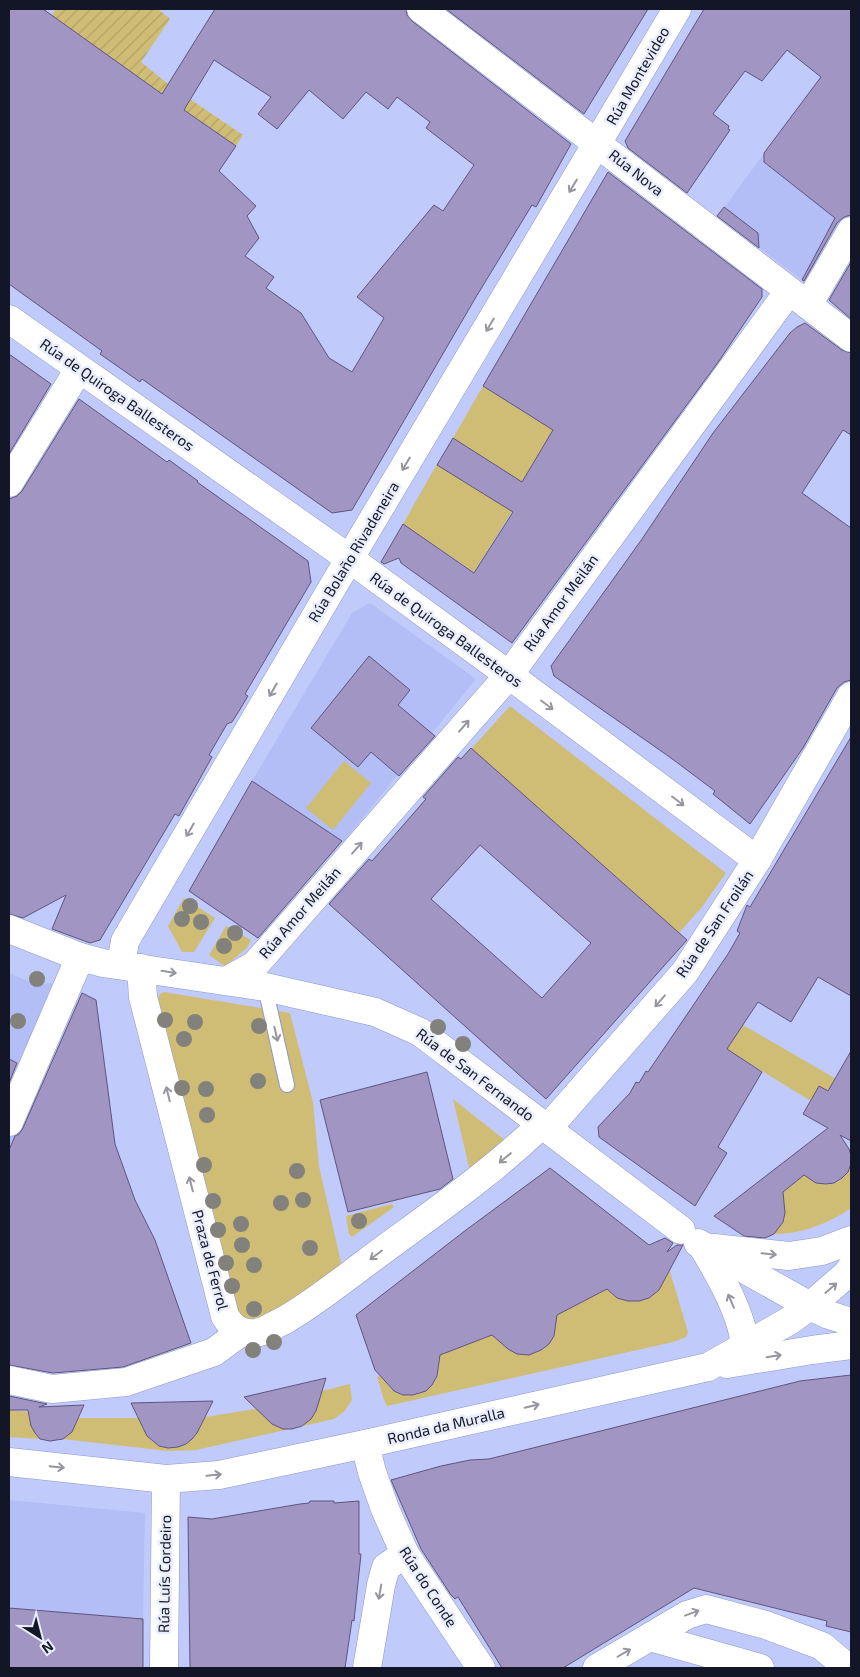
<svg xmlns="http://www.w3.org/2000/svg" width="860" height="1677" font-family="'Exo 2',sans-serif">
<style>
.built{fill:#b2bef5}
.green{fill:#d0bd75}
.garden{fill:url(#garden-furrows)}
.building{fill:#a195c4;stroke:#5f547f;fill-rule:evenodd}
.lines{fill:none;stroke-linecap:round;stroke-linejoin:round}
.lane-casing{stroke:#8f98c6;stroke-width:16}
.street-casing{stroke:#8f98c6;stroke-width:29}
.secondary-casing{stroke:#8f98c6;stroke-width:29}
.lane{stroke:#fff;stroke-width:14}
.street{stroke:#fff;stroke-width:28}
.secondary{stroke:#fff;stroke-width:28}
.tree{fill:#82817c}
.oneway{stroke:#95969e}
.labels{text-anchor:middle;stroke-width:5;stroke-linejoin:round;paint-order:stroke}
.street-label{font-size:15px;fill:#131627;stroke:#eaedfc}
</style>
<defs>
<pattern id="garden-furrows" width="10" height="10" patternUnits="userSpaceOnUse" patternTransform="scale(1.25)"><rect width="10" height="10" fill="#d0bd75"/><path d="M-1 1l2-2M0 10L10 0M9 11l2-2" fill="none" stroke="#b2a265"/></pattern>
</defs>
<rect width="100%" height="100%" fill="#c0cafb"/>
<g class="built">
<path d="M829 65 851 80V203L807 284 718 216Z"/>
<path d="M370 603 476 679 343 842 252 781 352 613Z"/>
<path d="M9 973 37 985 51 983 77 994 39 1080 107 1075 115 1144 97 1145 16 1135 9 1150Z"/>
<path d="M9 1500 145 1513 143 1619 13 1608 9 1605Z"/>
</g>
<g class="green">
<path d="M483 386 553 430 522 483 453 438Z"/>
<path d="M437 464 520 499 474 572 403 524Z"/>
<path d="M510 706 726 873 702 907 679 933 471 749Z"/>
<path d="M344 761 371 783 333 830 306 808Z"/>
<path d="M184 898 215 918 194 952H182L168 926Z"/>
<path d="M226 926 251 940 247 948 225 966 209 955Z"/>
<path d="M164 992 290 1013 313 1102 319 1166 343 1271 265 1321 246 1319 234 1308 157 1000 160 994Z"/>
<path d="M698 999 845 1084 827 1111 731 1052 727 1049 728 1048 681 1023Z"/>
<path d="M453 1099 506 1141 470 1171Z"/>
<path d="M851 1164V1208C828 1224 802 1234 774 1234L780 1195 805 1174C825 1190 841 1188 851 1164Z"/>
<path d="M392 1204 394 1207 352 1237 349 1234 346 1216Z"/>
<path d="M666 1258 688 1332 686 1337 673 1342 387 1406 384 1400 377 1377 383 1375C385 1381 389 1388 394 1391 409 1401 432 1393 437 1376 439 1369 438 1363 436 1356L496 1333C502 1339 511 1351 519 1354 532 1358 550 1348 554 1335 556 1330 555 1322 555 1316L607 1289C618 1298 625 1301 639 1301Z"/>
<path d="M350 1384 352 1400 345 1411 334 1419 196 1450 168 1451 63 1439 72 1432 76 1418H142C144 1424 145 1432 148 1437 155 1447 178 1453 187 1442 192 1436 196 1426 200 1418L260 1408C264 1419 272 1424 283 1429 305 1421 321 1421 318 1392Z"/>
<path d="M9 1410 30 1412 40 1439 9 1437Z"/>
</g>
<path class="garden" d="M56 9H158L170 19 141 62 168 84 243 135 236 146 79 36 78 34 52 15Z"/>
<g class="building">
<path d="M9 9H43L162 94 215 9H406L407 15 412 21 571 144 536 207 532 205 476 297 352 510 332 513 142 379 140 382 100 354 102 351 9 284ZM214 60 271 97 258 114 277 129 309 90 343 119 366 92 388 109 397 97 430 122 426 128 474 165 443 211 434 205 357 297 384 318 352 372 329 358 301 313 266 288 274 277 245 256 259 238 247 216 256 206 219 171 236 146 184 110Z"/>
<path d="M446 9H648L584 114Z"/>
<path d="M704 9H851V215L844 217 837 223 804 281 802 280 835 218 764 162V153L821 77 787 50 762 81 745 71 713 114 729 126 728 129 730 130 687 193 628 148 625 141Z"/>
<path d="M608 172 762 289V297L719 361 512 643 401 563 399 558 384 564 381 562 403 524 474 573 513 512 437 465 453 438 522 482 553 430 483 386Z"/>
<path d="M724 207 758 233 759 248 717 216Z"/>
<path d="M851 262V319L829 300Z"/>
<path d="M805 323 842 350 851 353V435L843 430 802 493 851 528V680L844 682 837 688 803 748 750 824 713 794 715 791 671 758 554 676 551 666 642 539 713 433 790 333 797 327Z"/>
<path d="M9 354 51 384 9 454Z"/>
<path d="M79 399 167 462 169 460 198 481 197 482 308 561 311 582 245 694 248 696 239 711 232 722 227 724 209 755 212 757 179 816 175 814 100 940 90 943 52 929 66 895 23 918 9 914V499L17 496 22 491Z"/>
<path d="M369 656 410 690 398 705 435 736 399 776 371 752 358 767 311 728Z"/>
<path d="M851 737V996L818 977 791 1022 758 1002 727 1049 762 1072 718 1147 727 1153 695 1206 599 1137 598 1127 630 1093 636 1082 639 1083 646 1071 648 1072 728 954 740 933 737 931 747 905 750 907Z"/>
<path d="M471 748 687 940 546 1099 329 904 369 859 372 861 426 799 423 797 458 757 461 759ZM480 845 591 943 542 998 431 899Z"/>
<path d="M252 781 342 841 258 938 189 891Z"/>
<path d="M82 993 96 1000 115 1144 135 1200 155 1240 191 1343 123 1367 53 1373 9 1365V1150L15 1136 19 1134 23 1128Z"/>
<path d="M851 1051V1141L840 1135 849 1149 851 1155V1164L848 1172 842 1178 834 1183 826 1184 816 1183 804 1175 783 1192 785 1213 783 1222 774 1234 765 1238 744 1236 714 1216 828 1128 803 1114 819 1086 828 1091Z"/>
<path d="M9 1059 17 1063 9 1083Z"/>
<path d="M427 1072 453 1179 440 1189 348 1212 320 1100Z"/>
<path d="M550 1168 649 1245 665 1238 673 1243 667 1252 677 1245H683L659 1290 649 1298 639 1301H628L617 1298 607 1289 557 1315 554 1336 549 1344 541 1350 529 1355 517 1354 508 1349 492 1335 440 1355 437 1376 432 1385 426 1391 413 1395H403L394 1391 375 1370 356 1315 466 1230Z"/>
<path d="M851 1375V1632L826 1626 827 1621 694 1588 563 1668H502L458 1597 455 1599 451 1595 421 1549 391 1480 441 1466 470 1460 489 1459 800 1381Z"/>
<path d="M326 1378 316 1411 311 1419 302 1426 292 1429H283L272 1424 244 1397Z"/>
<path d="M9 1396 47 1404 39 1407 84 1405 72 1432 63 1439 50 1441 40 1439 35 1433 31 1426 28 1410H9Z"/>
<path d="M213 1401 197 1433 192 1439 186 1444 178 1447 168 1448 159 1446 147 1436 131 1403Z"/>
<path d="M310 1501H334V1503L359 1501V1554H361L354 1621 352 1620 345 1668H190L188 1517 212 1519 300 1504 309 1503Z"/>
<path d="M9 1608 143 1619V1668H9Z"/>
</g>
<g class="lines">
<g class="lane-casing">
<path id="lane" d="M265 987 287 1085"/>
</g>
<g class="street-casing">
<g id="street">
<path d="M421 9 851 338"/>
<path d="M808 305 851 231"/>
<path d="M9 319 350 559 509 675 757 860"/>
<path d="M9 483 79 369"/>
<path d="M9 929 80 957 103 963 265 987 375 1012 420 1032 681 1230"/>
<path d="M121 965 125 941 335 583 677 9"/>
<path d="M141 968 143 997 225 1316C231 1327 241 1335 255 1333 265 1332 274 1325 283 1321 313 1304 340 1282 367 1262 426 1218 488 1176 541 1125"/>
<path d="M226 981 255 965 509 675 789 291"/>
<path d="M9 1122 80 957"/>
<path d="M547 1129 685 972 757 860 851 696"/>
<path d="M698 1243 810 1306 829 1315 851 1322"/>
<path d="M703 1247C719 1274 743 1315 745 1347"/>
<path d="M714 1248 789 1256 822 1251 851 1240"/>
<path d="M9 1380 52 1389 126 1382 214 1352 241 1332"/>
<path d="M365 1444 372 1472 385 1509 405 1554 481 1668"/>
<path d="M650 1637 760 1668"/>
<path d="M164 1668 166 1479"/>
<path d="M367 1668 381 1585 386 1567 405 1554"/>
<path d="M597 1668 687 1615 706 1609 766 1625 822 1646 848 1668"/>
</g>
</g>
<g class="secondary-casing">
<g id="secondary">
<path d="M727 1364 812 1350 851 1345"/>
<path d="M9 1462 166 1479 219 1475 365 1444 708 1367 789 1321 810 1306 847 1274 851 1268"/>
</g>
</g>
<use href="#lane" class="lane"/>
<use href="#street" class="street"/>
<use href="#secondary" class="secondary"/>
</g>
<g class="tree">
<circle cx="190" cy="906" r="8"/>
<circle cx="182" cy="919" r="8"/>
<circle cx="201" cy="922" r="8"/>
<circle cx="235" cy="933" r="8"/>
<circle cx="224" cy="946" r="8"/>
<circle cx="37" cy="979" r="8"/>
<circle cx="165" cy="1020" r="8"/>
<circle cx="18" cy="1021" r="8"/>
<circle cx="195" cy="1022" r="8"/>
<circle cx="259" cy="1026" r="8"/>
<circle cx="438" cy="1027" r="8"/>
<circle cx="184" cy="1039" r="8"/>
<circle cx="463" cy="1044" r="8"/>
<circle cx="258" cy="1081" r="8"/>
<circle cx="182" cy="1088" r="8"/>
<circle cx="206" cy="1089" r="8"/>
<circle cx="207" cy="1115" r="8"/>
<circle cx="204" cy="1165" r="8"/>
<circle cx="297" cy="1171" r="8"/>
<circle cx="303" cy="1200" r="8"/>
<circle cx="213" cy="1201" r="8"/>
<circle cx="281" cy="1203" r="8"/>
<circle cx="359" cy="1221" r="8"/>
<circle cx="241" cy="1224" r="8"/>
<circle cx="218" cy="1230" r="8"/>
<circle cx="242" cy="1245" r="8"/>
<circle cx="310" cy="1248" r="8"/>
<circle cx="226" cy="1263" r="8"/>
<circle cx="254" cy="1265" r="8"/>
<circle cx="232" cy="1286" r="8"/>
<circle cx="254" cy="1309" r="8"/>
<circle cx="274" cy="1342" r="8"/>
<circle cx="253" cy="1350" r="8"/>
</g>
<defs><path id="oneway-shaft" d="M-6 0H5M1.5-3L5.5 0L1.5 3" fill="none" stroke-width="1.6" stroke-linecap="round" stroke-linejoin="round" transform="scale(1.25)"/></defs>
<g class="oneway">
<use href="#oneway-shaft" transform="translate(573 186) rotate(121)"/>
<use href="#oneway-shaft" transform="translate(490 325) rotate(121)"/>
<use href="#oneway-shaft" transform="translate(406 464) rotate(121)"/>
<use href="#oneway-shaft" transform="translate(273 690) rotate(120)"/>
<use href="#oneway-shaft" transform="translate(547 705) rotate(37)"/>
<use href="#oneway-shaft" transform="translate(464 726) rotate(-49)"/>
<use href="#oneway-shaft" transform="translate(678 801) rotate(37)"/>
<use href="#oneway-shaft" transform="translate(190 830) rotate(120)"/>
<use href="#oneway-shaft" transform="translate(357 848) rotate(-49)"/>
<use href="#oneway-shaft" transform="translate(169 972) rotate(9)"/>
<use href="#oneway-shaft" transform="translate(660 1001) rotate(131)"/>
<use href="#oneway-shaft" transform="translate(276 1034) rotate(77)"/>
<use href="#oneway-shaft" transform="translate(168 1094) rotate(-104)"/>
<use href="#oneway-shaft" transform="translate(505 1158) rotate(140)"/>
<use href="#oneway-shaft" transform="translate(191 1184) rotate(-104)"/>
<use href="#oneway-shaft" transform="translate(769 1254) rotate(6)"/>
<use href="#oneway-shaft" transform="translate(376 1255) rotate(143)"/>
<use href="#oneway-shaft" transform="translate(831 1288) rotate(-41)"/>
<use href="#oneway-shaft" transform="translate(731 1301) rotate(-113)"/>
<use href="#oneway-shaft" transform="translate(774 1356) rotate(-10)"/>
<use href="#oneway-shaft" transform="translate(532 1406) rotate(-13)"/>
<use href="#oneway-shaft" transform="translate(57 1467) rotate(6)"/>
<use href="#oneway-shaft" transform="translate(214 1475) rotate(-6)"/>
<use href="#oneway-shaft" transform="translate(380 1592) rotate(100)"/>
<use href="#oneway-shaft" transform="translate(692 1613) rotate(-20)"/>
<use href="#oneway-shaft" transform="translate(624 1653) rotate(-30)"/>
</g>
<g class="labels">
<g class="street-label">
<text transform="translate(638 76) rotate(-60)" y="5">Rúa Montevideo</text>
<text transform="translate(636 173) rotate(38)" y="5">Rúa Nova</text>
<text transform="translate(117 395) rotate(35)" y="5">Rúa de Quiroga Ballesteros</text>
<text transform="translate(354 552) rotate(-59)" y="5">Rúa Bolaño Rivadeneira</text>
<text transform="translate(561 603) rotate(-54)" y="5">Rúa Amor Meilán</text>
<text transform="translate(446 630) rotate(36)" y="5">Rúa de Quiroga Ballesteros</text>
<text transform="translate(300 913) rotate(-49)" y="5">Rúa Amor Meilán</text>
<text transform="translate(715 924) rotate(-56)" y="5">Rúa de San Froilán</text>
<text transform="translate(475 1075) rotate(37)" y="5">Rúa de San Fernando</text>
<text transform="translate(210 1260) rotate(75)" y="5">Praza de Ferrol</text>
<text transform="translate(446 1426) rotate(-13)" y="5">Ronda da Muralla</text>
<text transform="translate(165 1574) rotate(-89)" y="5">Rúa Luís Cordeiro</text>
<text transform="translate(428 1587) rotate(57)" y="5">Rúa do Conde</text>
</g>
</g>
<rect width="860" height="1677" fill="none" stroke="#131627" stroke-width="20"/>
<g transform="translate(40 1637) rotate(144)" stroke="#eaedfc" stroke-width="4" paint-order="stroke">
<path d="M0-4L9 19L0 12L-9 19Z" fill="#131627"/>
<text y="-8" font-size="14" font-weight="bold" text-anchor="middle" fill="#131627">N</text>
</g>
</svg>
